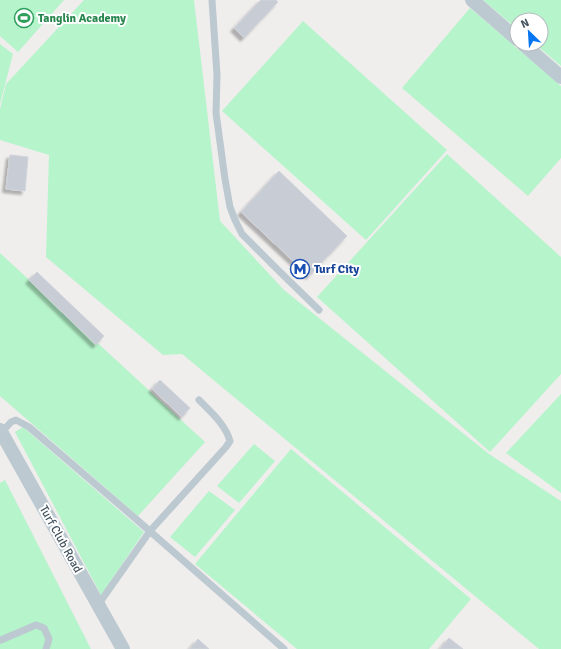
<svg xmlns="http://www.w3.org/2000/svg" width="561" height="649" font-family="Signika,sans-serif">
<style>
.green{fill:#b6f4cb}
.building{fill:#c8ccd4;stroke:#d0d4da;filter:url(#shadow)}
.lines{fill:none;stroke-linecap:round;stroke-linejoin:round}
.lane{stroke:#bcc9d1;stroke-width:7}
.street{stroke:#bcc9d1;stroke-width:14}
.labels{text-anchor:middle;stroke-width:4;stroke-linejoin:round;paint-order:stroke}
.leisure-label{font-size:12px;font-weight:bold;fill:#27864d;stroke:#fff;text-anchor:start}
.transit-label{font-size:12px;font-weight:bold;fill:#164399;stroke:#fff;text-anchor:start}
.street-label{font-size:12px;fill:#43525d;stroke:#fff}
</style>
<defs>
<filter id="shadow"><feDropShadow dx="-3.5" dy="3.5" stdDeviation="1" flood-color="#0004"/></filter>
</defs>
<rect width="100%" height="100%" fill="#f0eded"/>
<g class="green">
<path d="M0 0H64L18 52 0 36Z"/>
<path d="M84 0H194L220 221 284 290 489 454 561 501V649H539L182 354 163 355 46 257 49 155 0 140V109L6 84Z"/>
<path d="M483 0H561V66L535 44H541V20H517V29Z"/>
<path d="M470 8 561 86V158L528 196 402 88Z"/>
<path d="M303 21 447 150 366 240 222 111Z"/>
<path d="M0 44 13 54 0 104Z"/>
<path d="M447 154 561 257V374L490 452 317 297Z"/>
<path d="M0 253 205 442 138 516 0 396Z"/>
<path d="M561 394V493L506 453Z"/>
<path d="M23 427 144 532 101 595 15 432Z"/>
<path d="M254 444 275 461 239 503 217 486Z"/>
<path d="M291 449 471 599 429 649H297L195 564Z"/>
<path d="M5 480 91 649H0V483Z"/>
<path d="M209 491 235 510 195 557 170 537Z"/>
</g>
<g class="building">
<path d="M261 0H276L278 2 244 38 234 28Z"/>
<path d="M10 155 28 157 25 191 6 189Z"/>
<path d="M279 171 347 236 309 276 241 212Z"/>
<path d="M37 272 104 336 96 345 29 280Z"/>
<path d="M160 380 190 408 182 417 152 389Z"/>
<path d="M449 638 463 649H440Z"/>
<path d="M198 639 209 649H190Z"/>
</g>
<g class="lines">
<g class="lane">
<path d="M212 0 217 75 216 113 225 179 230 207 235 220 242 234 279 271 319 310"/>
<path d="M2 432 11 422 16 420 29 427 136 519 284 649"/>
<path d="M98 605 150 531 226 447 230 441C225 424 211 412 199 400"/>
<path d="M1 640 36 625 44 628 49 639 46 649"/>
</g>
<g class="street">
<path d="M472 0 517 39"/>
<path d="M523 44 561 77"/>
<path d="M0 430 123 649"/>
</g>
</g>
<defs>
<g id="stadium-ring" transform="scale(1)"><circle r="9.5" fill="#fff" stroke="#2e9e5b" stroke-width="1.5"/><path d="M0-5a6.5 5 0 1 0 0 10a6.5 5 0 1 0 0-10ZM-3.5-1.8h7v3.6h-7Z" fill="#2e9e5b"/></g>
<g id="metro-ring" transform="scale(1)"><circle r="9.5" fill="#fff" stroke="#1a4fb4" stroke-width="1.5"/><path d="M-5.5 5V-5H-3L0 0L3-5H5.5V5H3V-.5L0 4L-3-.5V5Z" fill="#1a4fb4"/></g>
</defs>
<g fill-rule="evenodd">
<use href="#stadium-ring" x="24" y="18"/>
<use href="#metro-ring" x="300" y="269"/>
</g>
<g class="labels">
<g class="leisure-label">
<text x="38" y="22">Tanglin Academy</text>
</g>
<g class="transit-label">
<text x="314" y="273">Turf City</text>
</g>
<g class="street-label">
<text transform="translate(61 539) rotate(61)" y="4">Turf Club Road</text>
</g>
</g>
<g transform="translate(529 32) rotate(335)"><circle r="19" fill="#ffffff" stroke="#b4babe"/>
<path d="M0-3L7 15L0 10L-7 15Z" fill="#0575f3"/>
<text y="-6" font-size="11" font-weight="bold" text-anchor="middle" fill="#43525d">N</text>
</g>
</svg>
